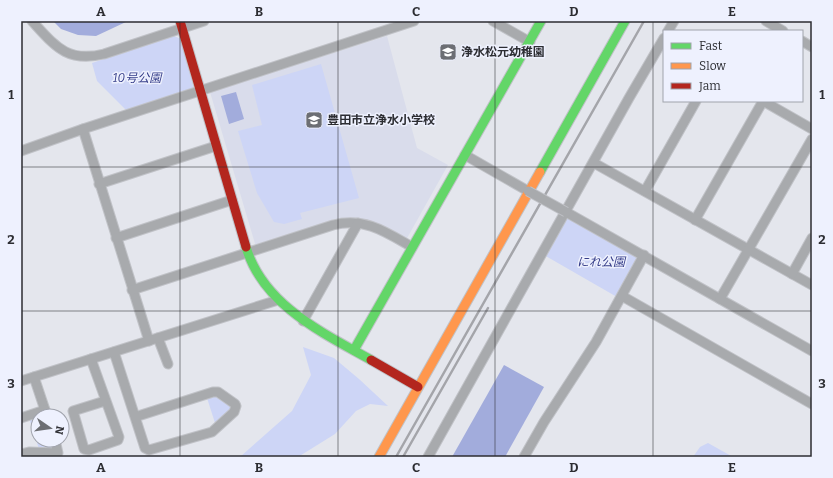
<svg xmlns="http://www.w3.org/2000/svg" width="833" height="478" font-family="Bitter,'Noto Sans JP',serif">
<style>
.built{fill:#d9dceb}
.green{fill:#cdd5f6}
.water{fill:#a2acdc}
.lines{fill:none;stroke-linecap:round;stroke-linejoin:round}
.street-casing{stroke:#c0c2c7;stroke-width:11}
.fast-casing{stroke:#c0c2c7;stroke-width:11}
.slow-casing{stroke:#c0c2c7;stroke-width:11}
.jam-casing{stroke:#c0c2c7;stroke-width:11}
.street{stroke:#a8aaad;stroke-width:9}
.fast{stroke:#63d668;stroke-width:9}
.slow{stroke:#ff974d;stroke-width:9}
.jam{stroke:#b3261e;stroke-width:9}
.rail{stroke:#a4a5aa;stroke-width:2.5}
.street-bridge-casing{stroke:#c0c2c7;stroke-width:11;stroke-linecap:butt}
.street-bridge{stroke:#a8aaad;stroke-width:9}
.grid{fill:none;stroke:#2c2d32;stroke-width:1;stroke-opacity:0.55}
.labels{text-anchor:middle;stroke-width:3;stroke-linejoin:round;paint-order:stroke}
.poi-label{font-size:12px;font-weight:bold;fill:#2c2d32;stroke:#eef1fe;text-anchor:start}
.park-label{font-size:12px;font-style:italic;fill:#353d89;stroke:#eef1fe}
.neatline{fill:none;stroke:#2c2d32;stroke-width:1.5}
.grid-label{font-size:13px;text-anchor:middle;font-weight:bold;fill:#2c2d32}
</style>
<rect width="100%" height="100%" fill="#e4e6ed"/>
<path class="built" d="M387 36 417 148 448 165 406 240 357 219H334L256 247 210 92Z"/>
<g class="green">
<path d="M174 36 181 39 194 90 128 112 97 81 92 63Z"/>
<path d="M321 64 359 198 300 213 302 219 284 224 274 222 257 193 238 131 262 125 252 85Z"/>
<path d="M566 216 639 257 617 297 544 255Z"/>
<path d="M303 347 334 358 359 379 388 406 370 404 356 411 335 434 298 457H240L292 411 311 375Z"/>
<path d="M215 396 230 406 231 413 216 426 207 398Z"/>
<path d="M42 415V416H38V440H49L53 451 39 449 29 418Z"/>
<path d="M708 443 733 457H693L700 447Z"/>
</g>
<g class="water">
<path d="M53 21H128L96 36 78 35 61 29Z"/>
<path d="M236 92 244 119 229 124 221 96Z"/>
<path d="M504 365 544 387 505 457H452Z"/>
</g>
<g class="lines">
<g class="street-casing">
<g id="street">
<path d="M32 21C55 46 67 63 104 54L204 21"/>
<path d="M493 21 530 42"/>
<path d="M766 21 783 31"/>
<path d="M668 31 674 21"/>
<path d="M802 41 812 47"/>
<path d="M763 101 812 129"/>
<path d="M83 129 149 341"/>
<path d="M21 151 83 129 414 21"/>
<path d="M465 155 528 191"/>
<path d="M594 163 812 285"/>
<path d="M99 184 216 146"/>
<path d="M645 191 696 101"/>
<path d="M566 212 812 351"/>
<path d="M695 220 763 101"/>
<path d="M116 238 232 200"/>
<path d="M792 274 812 238"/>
<path d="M132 290 333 225C365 217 386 232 412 247"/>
<path d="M622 296 812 404"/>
<path d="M720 299 812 139"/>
<path d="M303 321 358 223"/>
<path d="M158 338 168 364"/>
<path d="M114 352 145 448 149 450 212 432 234 412 236 406 235 404 218 392H213L135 417"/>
<path d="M91 359 119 437 118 440 89 450 84 449 73 411 105 401"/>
<path d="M34 377 47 416"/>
<path d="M21 381 278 300"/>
<path d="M21 418 45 410"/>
<path d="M21 454 29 452 58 453 55 440"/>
<path d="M428 457 629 98 664 38"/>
<path d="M524 457 544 422 596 342 644 255"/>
</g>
</g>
<g class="fast-casing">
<g id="fast">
<path d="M540 172 625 21"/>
<path d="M246 247C263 305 323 333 371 360"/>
<path d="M354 350 541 21"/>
</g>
</g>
<g class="slow-casing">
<path id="slow" d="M379 457 540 172"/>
</g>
<g class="jam-casing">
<g id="jam">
<path d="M180 21 246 247"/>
<path d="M371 360 418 387"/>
</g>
</g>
<use href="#street" class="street"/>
<use href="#fast" class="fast"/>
<use href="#slow" class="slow"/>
<use href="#jam" class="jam"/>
<g class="rail">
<path d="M396 457 644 21"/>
<path d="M403 457 488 308"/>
</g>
<g class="street-bridge-casing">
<path id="street-bridge" d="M528 191 566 212"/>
</g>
<use href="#street-bridge" class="street-bridge"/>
</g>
<path class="grid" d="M180 21V457M338 21V457M495 21V457M653 21V457M21 167H812M21 311H812"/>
<defs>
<g id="school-square" transform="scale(0.9)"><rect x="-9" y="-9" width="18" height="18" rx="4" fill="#6c6e73" stroke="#eef1fe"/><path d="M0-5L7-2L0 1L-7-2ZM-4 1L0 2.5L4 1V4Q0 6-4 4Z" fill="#fff"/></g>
</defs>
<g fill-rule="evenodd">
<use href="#school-square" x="448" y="52"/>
<use href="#school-square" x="314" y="120"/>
</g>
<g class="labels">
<g class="poi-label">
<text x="461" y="56">浄水松元幼稚園</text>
<text x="327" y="124">豊田市立浄水小学校</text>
</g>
<g class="park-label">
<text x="137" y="82">10号公園</text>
<text x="601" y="266">にれ公園</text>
</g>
</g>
<rect width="833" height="478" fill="none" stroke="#eef1fe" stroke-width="44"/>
<rect x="663" y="30" width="140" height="72" fill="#eef1fe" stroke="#a0a3ac"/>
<rect x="671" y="43" width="20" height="6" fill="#63d668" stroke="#a0a3ac"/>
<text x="699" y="50" font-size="12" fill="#2c2d32">Fast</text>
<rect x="671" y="63" width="20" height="6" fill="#ff974d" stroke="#a0a3ac"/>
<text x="699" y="70" font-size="12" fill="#2c2d32">Slow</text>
<rect x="671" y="83" width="20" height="6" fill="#b3261e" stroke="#a0a3ac"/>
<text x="699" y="90" font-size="12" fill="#2c2d32">Jam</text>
<g transform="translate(50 428) rotate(103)"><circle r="19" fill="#eef1fe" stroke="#a0a3ac"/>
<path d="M0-3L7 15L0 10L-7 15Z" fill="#6c6e73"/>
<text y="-6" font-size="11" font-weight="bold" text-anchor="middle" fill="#2c2d32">N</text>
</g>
<rect x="22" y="22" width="789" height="434" class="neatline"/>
<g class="grid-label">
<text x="101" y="16">A</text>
<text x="259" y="16">B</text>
<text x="416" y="16">C</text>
<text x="574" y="16">D</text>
<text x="732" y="16">E</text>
<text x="11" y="99">1</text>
<text x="822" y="99">1</text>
<text x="11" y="244">2</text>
<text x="822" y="244">2</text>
<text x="11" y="388">3</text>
<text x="822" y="388">3</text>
<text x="101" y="472">A</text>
<text x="259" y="472">B</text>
<text x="416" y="472">C</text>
<text x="574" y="472">D</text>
<text x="732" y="472">E</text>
</g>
</svg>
